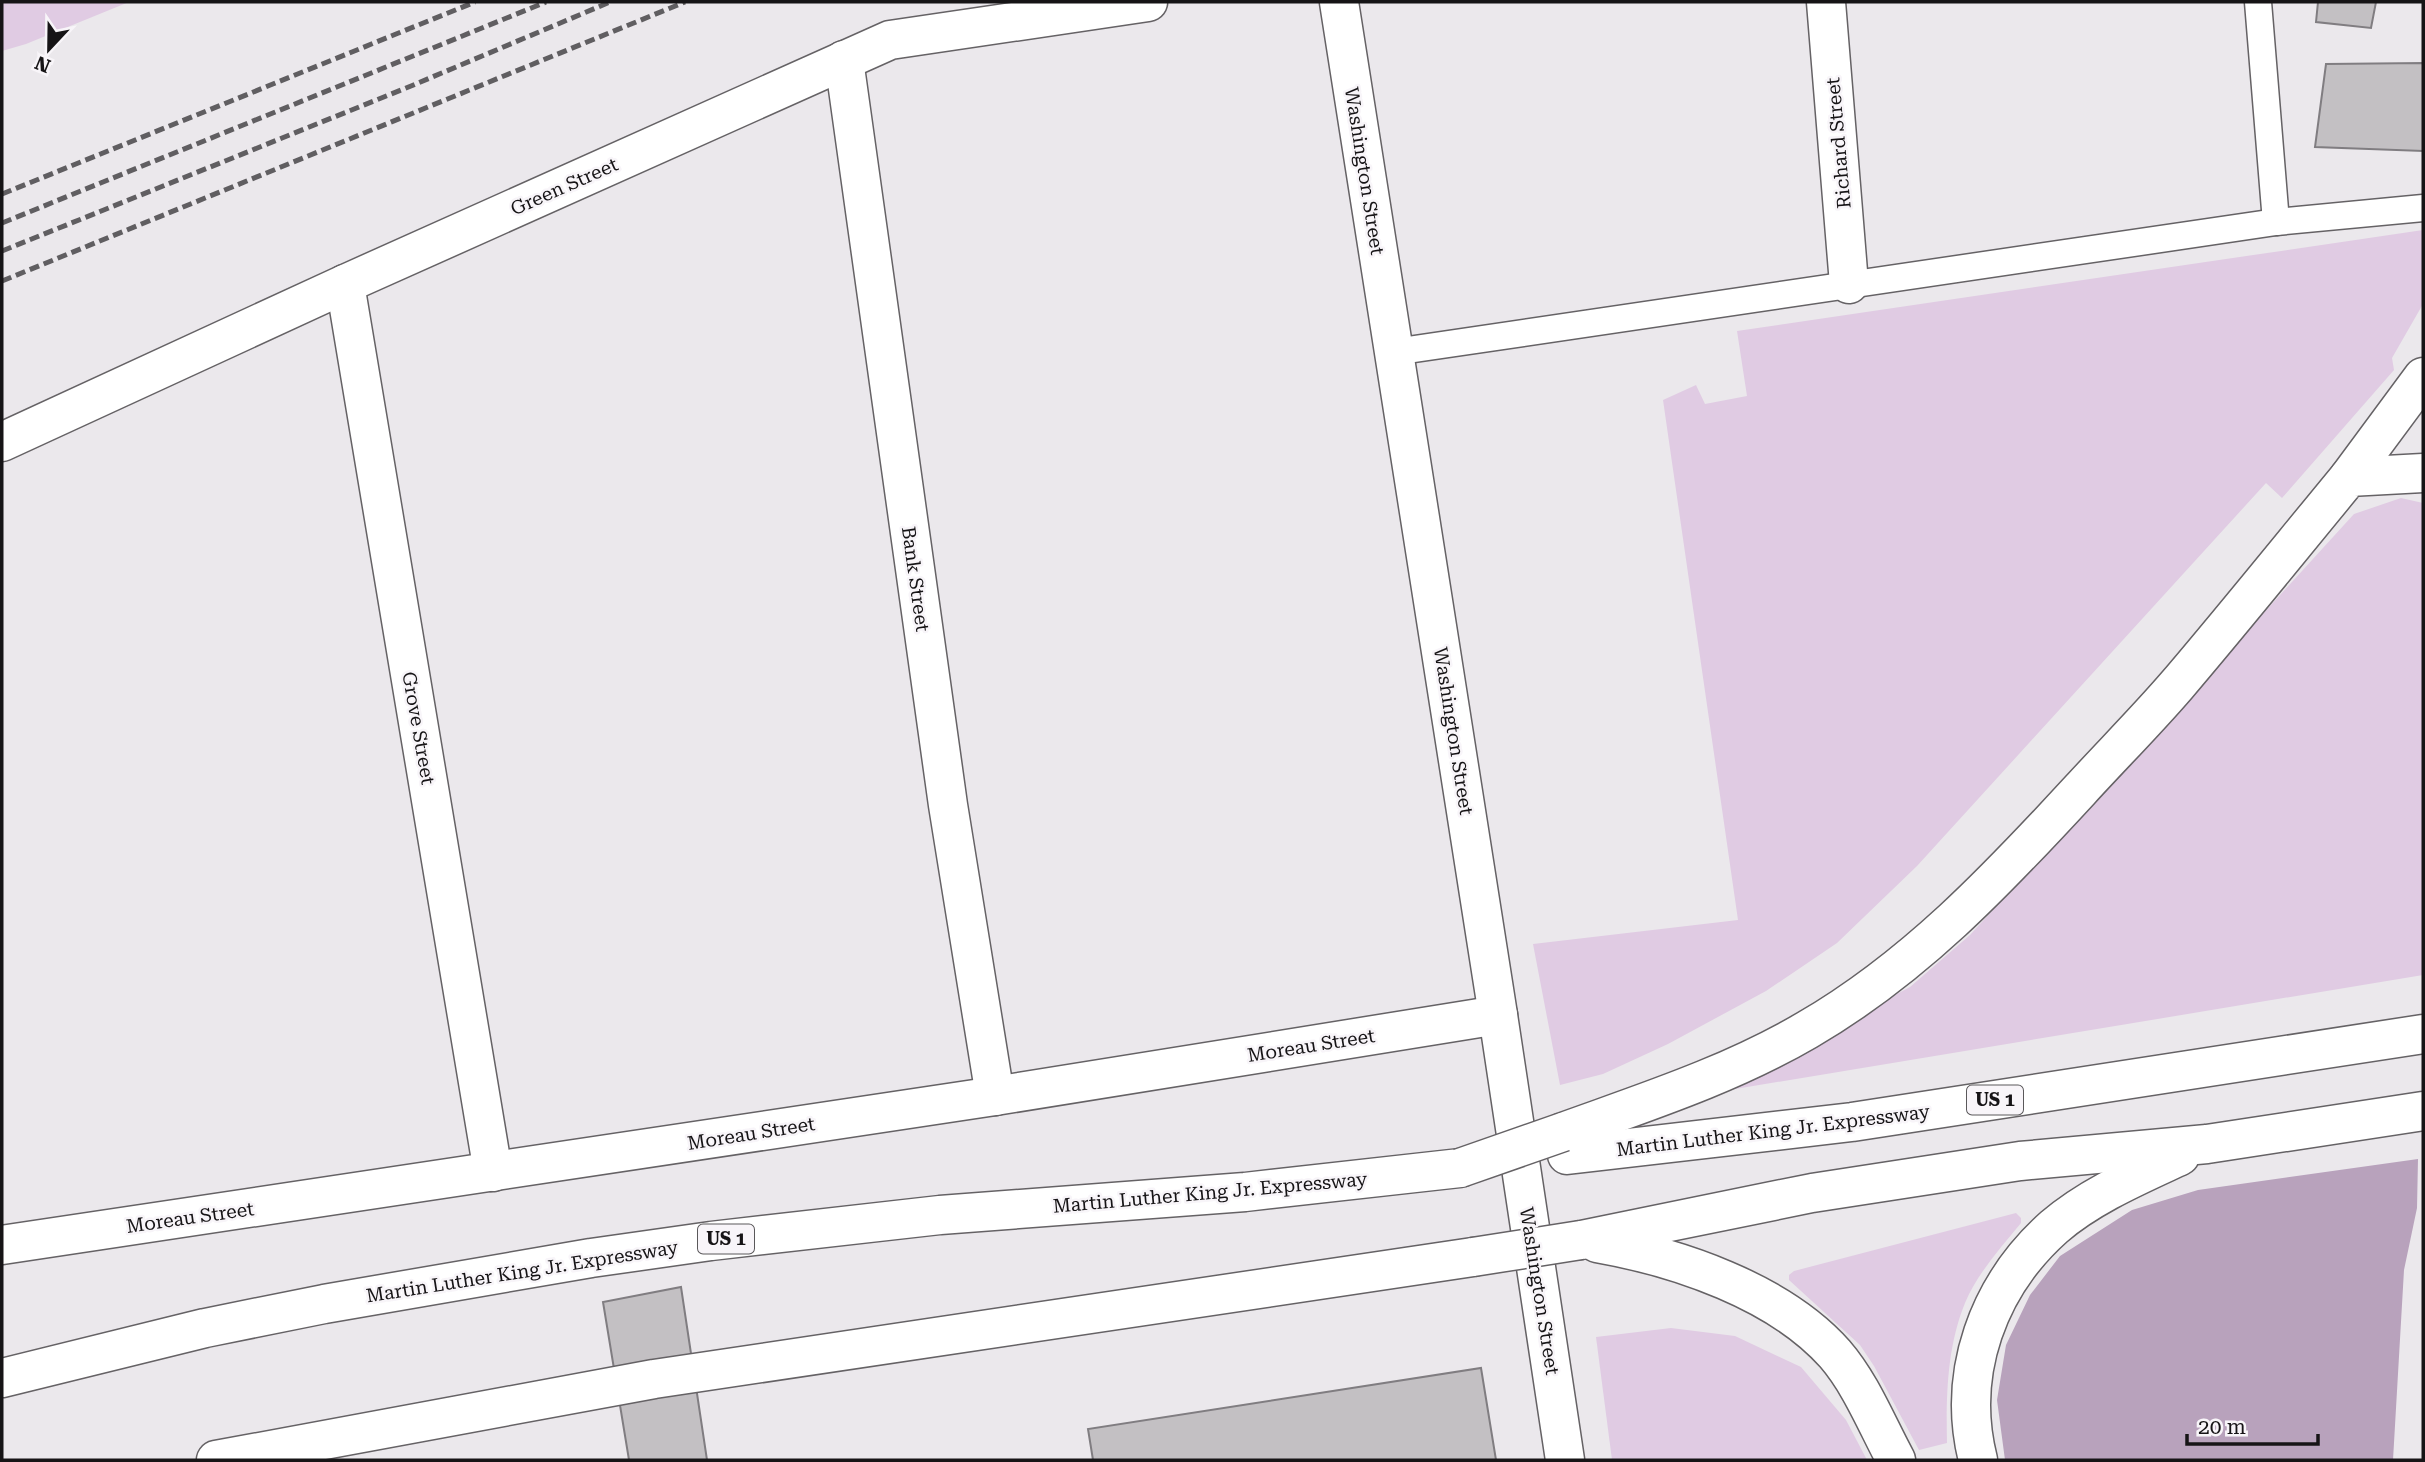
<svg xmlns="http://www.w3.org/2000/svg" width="2425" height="1462" font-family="'Roboto Serif',serif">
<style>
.green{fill:#e0cbe3}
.water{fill:#b8a2bc}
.building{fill:#c3c0c3;stroke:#807d81;stroke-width:2}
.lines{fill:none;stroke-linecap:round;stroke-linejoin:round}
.service-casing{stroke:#656265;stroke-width:29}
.minor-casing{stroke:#656265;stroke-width:41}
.motorway-casing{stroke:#656265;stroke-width:41}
.service{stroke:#fff;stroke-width:26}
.minor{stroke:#fff;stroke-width:38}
.motorway{stroke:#fff;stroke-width:38}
.rail{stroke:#605e61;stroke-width:5;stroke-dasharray:10 5;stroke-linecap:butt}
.motorway-bridge-casing{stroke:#656265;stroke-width:41;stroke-linecap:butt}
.motorway-bridge{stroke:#fff;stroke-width:38}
.labels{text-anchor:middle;stroke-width:5;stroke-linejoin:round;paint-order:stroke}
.shield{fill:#f8f5f9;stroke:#5a585a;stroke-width:2}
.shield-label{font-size:18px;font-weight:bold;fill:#161416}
.street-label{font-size:19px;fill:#161416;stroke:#f8f5f9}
</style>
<rect width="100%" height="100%" fill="#ebe8ec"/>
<g class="green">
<path d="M2 2H129L26 44 2 51Z"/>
<path d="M2423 230V304L2392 358 2394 370 2282 498 2266 483 1917 866 1837 943 1766 991 1668 1044 1603 1074 1560 1085 1533 944 1738 920 1663 400 1696 385 1705 404 1747 396 1737 331Z"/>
<path d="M2401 498 2423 503V975L1711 1093 1910 987 1970 935 2354 514Z"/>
<path d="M2016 1213 2021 1218V1223C2001 1247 1977 1274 1965 1303 1947 1347 1946 1396 1947 1443L1919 1450 1874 1366 1860 1345 1789 1280V1275L1794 1271Z"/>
<path d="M1671 1328 1735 1336 1801 1367 1846 1420 1867 1460H1612L1596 1337Z"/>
</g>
<path class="water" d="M2418 1159 2417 1208 2404 1270 2393 1460H2005L1997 1400 2006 1345 2030 1295 2060 1256 2132 1210 2198 1190Z"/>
<g class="building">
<path d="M2318 2H2376L2371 28 2316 22Z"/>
<path d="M2423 63V151L2315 147 2326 64Z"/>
<path d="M681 1287 707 1460H629L603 1302Z"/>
<path d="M1481 1368 1496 1460H1093L1088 1429Z"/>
</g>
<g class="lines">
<g class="service-casing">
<g id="service">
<path d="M2258 2 2276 222"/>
<path d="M1394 352 2276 222 2423 208"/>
</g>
</g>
<g class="minor-casing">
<g id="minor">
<path d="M1339 2 1498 1015 1565 1460"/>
<path d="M1826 2 1849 284"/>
<path d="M844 60 948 805 995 1096"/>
<path d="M345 284 493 1172"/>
<path d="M2 442 345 284 890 40 1148 2"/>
<path d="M2 1245 995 1096 1498 1015"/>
</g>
</g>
<g class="motorway-casing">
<g id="motorway">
<path d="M2349 477 2423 377"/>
<path d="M1563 1132C1646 1102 1730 1075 1807 1030 1914 968 1997 880 2080 790 2112 755 2146 721 2177 685 2235 617 2292 546 2349 477L2423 473"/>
<path d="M1567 1155 1852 1122 2423 1034"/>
<path d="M1581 1240 1812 1193 2020 1161 2207 1144 2423 1111"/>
<path d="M1597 1243C1677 1257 1779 1291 1835 1354 1861 1384 1877 1425 1896 1460"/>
<path d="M2 1378 205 1328 324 1304 591 1258 711 1241 940 1215 1245 1192 1460 1168"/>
<path d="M216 1460 654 1379 1473 1257"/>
<path d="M1978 1460C1956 1373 1988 1286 2054 1227 2090 1196 2137 1176 2180 1156"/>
</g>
</g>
<use href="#service" class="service"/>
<use href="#minor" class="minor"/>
<use href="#motorway" class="motorway"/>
<g class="rail">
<path d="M2 194 475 2"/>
<path d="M2 223 546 2"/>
<path d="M2 251 411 86 610 2"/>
<path d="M2 281 685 2"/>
</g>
<g class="motorway-bridge-casing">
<g id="motorway-bridge">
<path d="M1460 1168 1563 1132"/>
<path d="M1473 1257 1581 1240"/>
</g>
</g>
<use href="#motorway-bridge" class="motorway-bridge"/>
</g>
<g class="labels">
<g class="shield">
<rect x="1967" y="1085.5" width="56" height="29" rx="5"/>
<rect x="698" y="1224.5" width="56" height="29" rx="5"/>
</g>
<g class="shield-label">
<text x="1995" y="1106">US 1</text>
<text x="726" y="1245">US 1</text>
</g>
<g class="street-label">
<text transform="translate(1838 143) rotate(-95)" y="7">Richard Street</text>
<text transform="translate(1365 171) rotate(81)" y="7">Washington Street</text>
<text transform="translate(564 186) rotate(-24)" y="7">Green Street</text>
<text transform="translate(916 579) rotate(82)" y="7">Bank Street</text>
<text transform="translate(419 728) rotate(80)" y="7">Grove Street</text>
<text transform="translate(1454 731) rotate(81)" y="7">Washington Street</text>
<text transform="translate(1311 1045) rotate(-9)" y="7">Moreau Street</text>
<text transform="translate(1773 1130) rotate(-7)" y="7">Martin Luther King Jr. Expressway</text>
<text transform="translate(751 1133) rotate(-9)" y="7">Moreau Street</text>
<text transform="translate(1210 1192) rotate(-5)" y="7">Martin Luther King Jr. Expressway</text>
<text transform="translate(190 1217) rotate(-8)" y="7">Moreau Street</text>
<text transform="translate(522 1271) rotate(-9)" y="7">Martin Luther King Jr. Expressway</text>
<text transform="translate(1540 1291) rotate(81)" y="7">Washington Street</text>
</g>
</g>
<rect width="2425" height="1462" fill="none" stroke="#161416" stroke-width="7"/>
<g transform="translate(49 49) rotate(202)" stroke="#f8f5f9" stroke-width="5" paint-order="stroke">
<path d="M0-5L12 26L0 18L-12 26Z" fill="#161416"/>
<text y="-10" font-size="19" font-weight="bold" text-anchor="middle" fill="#161416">N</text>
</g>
<path d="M2187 1434v10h131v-10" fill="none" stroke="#161416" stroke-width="3.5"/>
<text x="2198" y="1434" font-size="21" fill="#161416" stroke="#f8f5f9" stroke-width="5" paint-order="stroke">20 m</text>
</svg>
